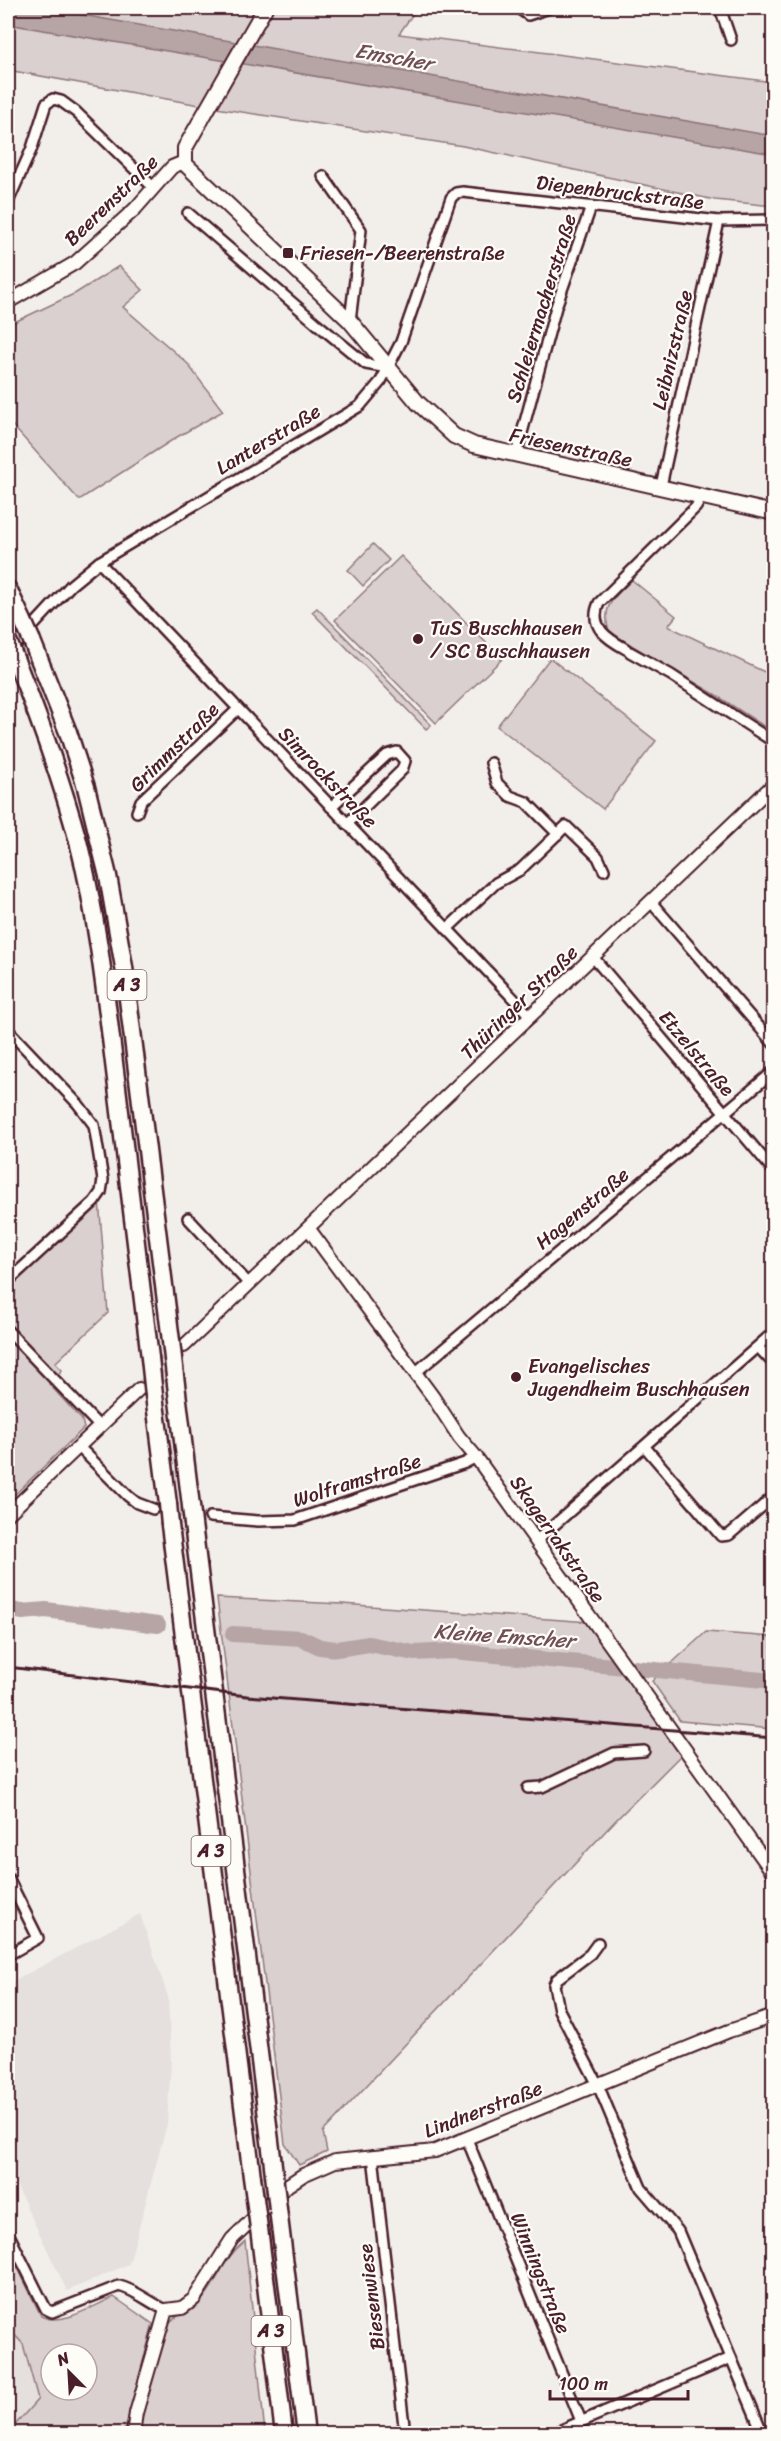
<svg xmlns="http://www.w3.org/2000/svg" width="781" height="2441" font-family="Sriracha,sans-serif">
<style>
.built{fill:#e5dfdd}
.green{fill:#d9d0cf;stroke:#92787d;stroke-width:1.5;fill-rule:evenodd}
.water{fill:#b7a5a6;stroke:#8b6f75;stroke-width:1.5}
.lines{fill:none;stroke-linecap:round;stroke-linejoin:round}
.river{stroke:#b7a5a6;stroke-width:16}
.minor-tunnel{stroke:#d0c5c5;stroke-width:9;stroke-dasharray:9 4.5;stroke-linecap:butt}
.tertiary-tunnel{stroke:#d0c5c5;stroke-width:12;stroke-dasharray:12 6;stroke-linecap:butt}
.minor-casing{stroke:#4a1f2b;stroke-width:14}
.tertiary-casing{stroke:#4a1f2b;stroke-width:16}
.secondary-casing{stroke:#4a1f2b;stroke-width:18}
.motorway-casing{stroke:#4a1f2b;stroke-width:21}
.minor{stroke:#fdfcf7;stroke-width:9}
.tertiary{stroke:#fdfcf7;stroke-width:12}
.secondary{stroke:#fdfcf7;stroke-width:14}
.motorway{stroke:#fdfcf7;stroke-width:16}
.rail{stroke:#4a1f2b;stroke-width:3}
.motorway-bridge-casing{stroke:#4a1f2b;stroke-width:21;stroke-linecap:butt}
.motorway-bridge{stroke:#fdfcf7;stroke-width:16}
.poi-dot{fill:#4a1f2b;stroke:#fdfcf7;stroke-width:2}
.labels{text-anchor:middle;stroke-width:4.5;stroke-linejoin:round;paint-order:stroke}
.shield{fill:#fdfcf7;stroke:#806168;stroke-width:1.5}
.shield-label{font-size:18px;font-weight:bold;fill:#4a1f2b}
.street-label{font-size:20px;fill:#4a1f2b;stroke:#fdfcf7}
.poi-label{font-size:20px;fill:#4a1f2b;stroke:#fdfcf7;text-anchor:start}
.water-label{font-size:21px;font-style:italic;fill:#704e56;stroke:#fdfcf7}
</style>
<rect width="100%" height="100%" fill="#f2efeb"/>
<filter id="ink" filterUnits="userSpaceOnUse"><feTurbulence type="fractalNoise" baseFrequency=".0167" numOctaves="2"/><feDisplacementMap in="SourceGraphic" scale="12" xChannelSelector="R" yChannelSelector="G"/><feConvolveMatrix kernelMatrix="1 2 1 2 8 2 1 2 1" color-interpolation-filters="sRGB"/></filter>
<g filter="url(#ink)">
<g class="built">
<path d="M140 1914 168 1997 171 2062 167 2124 129 2264 67 2291 8 2168V1984Z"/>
<path d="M8 2328 23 2343 38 2399 8 2433Z"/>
</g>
<g class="green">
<path d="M8 8H417L399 34 773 82V206L715 200 463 146 216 108 8 70Z"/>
<path d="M119 266 143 290 123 307 187 363 223 411 177 437 79 500 12 425 8 428V325L76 293Z"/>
<path d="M373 544 389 560 363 586 348 570Z"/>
<path d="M401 556 502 659 436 723 335 620Z"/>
<path d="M632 580 676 616 668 626 773 676V732L716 695 609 632C601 605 614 598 632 580Z"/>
<path d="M317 608 431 725 426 729 312 612Z"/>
<path d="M550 658 656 741 603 809 497 726Z"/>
<path d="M99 1200 108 1313 55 1363 62 1370 49 1384 82 1420 84 1428 8 1501V1285Z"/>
<path d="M217 1598 342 1604 589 1622 682 1754 616 1820 323 2132 327 2152 299 2165 285 2144Z"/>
<path d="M706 1632 773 1637V1729L680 1721 652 1681Z"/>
<path d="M245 2241 265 2433 137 2434 168 2324C177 2313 193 2311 203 2299 220 2278 222 2260 245 2241Z"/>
<path d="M8 2247 41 2316C62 2327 94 2305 114 2297L153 2324 124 2433H8L38 2399 23 2344 8 2328ZM51 2354H87V2390H51Z"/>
</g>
<path class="water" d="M8 8H42L773 136V154L8 24Z"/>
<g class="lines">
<g class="river">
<path d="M8 1609 22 1612 46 1610 158 1625"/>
<path d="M233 1634 301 1638 320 1647 337 1649 369 1644 414 1653 452 1651 774 1681"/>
</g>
<path class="minor-tunnel" d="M153 1509 210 1517"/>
<path class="tertiary-tunnel" d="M139 1389 177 1352"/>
<g class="minor-casing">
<g id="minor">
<path d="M518 8 528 15 549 8"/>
<path d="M720 8 731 40"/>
<path d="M323 176 361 230 350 321"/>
<path d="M8 202 32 148 46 104 53 99 61 101 76 112 154 188"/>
<path d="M188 213 316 323 366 364 388 368"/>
<path d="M516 455 556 307 591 207"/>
<path d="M661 486 719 221"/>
<path d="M99 562 531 1017"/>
<path d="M626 649C608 639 588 627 599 603L696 507 702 496"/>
<path d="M11 650 71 585 99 562 360 406 381 381 401 342 451 198 456 193 463 192 719 221 774 220"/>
<path d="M630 652 671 675 774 742"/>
<path d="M491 763 497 783 510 796 526 802 558 834"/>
<path d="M331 807 387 755 397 752 405 761 402 770 347 824"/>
<path d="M137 812 141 801 238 709"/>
<path d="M651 902 774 1044"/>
<path d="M447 929 496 883 520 870 566 826 598 857 604 870"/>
<path d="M593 957 774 1171"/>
<path d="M8 1030 78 1104 94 1125 103 1180 101 1192 94 1202 8 1281"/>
<path d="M188 1218 249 1284"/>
<path d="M8 1331 100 1427"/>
<path d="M758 1347 774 1364"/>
<path d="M415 1373 774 1071"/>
<path d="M79 1447 128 1496 137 1503 153 1509"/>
<path d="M645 1447 721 1536 729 1535 774 1496"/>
<path d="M210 1517 258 1521 295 1520 465 1463 476 1457"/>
<path d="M536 1541 774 1332"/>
<path d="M528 1788 542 1787 614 1753 644 1751"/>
<path d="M8 1878 38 1938 8 1955"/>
<path d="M598 1943 590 1954 557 1979 554 1985 559 2010 598 2085 641 2188 678 2231 763 2434"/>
<path d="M467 2139 581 2421"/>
<path d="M373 2156 405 2434"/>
<path d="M8 2233 46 2309 52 2312 119 2286C136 2290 150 2303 166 2310"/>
<path d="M552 2434 731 2358"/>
</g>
</g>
<g class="tertiary-casing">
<g id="tertiary">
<path d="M8 302 75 263 135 209 172 167 184 162"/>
<path d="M309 1229 433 1397 459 1437 476 1457 774 1874"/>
<path d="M184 1346 774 784"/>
<path d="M8 1514 139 1389"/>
<path d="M133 2434 136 2413 166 2310 182 2308 194 2299 232 2239 288 2185 303 2175 335 2161 435 2151 729 2031 774 2016"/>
</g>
</g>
<g class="secondary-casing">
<path id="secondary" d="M265 8 185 148V164L350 321 418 403 454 436 474 445 774 513"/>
</g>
<g class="motorway-casing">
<g id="motorway">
<path d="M8 589 23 621"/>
<path d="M32 641 68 732 86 787 108 876 124 967 171 1341"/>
<path d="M16 661C40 720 61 779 78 841 98 919 106 999 116 1079 127 1172 138 1265 150 1358"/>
<path d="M175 1376 191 1506"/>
<path d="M154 1395 168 1504"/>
<path d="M193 1524 272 2157"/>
<path d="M170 1525 252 2177"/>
<path d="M278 2209 306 2434"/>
<path d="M259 2228 284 2434"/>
</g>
</g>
<use href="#minor" class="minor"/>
<use href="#tertiary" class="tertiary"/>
<use href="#secondary" class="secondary"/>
<use href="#motorway" class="motorway"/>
<path class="rail" d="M8 1667 247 1696 774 1738"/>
<g class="motorway-bridge-casing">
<g id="motorway-bridge">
<path d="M23 621 32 641"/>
<path d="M8 641 16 661"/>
<path d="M171 1341 175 1376"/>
<path d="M150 1358 154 1395"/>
<path d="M168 1504 170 1525"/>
<path d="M191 1506 193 1524"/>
<path d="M272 2157 278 2209"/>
<path d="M252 2177 259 2228"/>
</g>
</g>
<use href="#motorway-bridge" class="motorway-bridge"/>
</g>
</g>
<g class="poi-dot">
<rect x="282" y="247" width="12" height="12" rx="3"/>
<circle cx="418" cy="639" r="6"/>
<circle cx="516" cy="1377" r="6"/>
</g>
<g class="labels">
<g class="shield">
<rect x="107.5" y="970" width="39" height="30" rx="4.5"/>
<rect x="191.5" y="1836" width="39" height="30" rx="4.5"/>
<rect x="251.5" y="2316" width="39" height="30" rx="4.5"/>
</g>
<g class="shield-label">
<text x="127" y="991">A 3</text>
<text x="211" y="1857">A 3</text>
<text x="271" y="2337">A 3</text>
</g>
<g class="street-label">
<text transform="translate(620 192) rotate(7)" y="7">Diepenbruckstraße</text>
<text transform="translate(111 200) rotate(-44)" y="7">Beerenstraße</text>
<text transform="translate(541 308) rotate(-73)" y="7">Schleiermacherstraße</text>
<text transform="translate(672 350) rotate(-77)" y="7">Leibnizstraße</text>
<text transform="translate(268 439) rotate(-31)" y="7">Lanterstraße</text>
<text transform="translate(571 447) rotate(12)" y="7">Friesenstraße</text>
<text transform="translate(174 747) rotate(-45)" y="7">Grimmstraße</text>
<text transform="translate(328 777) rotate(46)" y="7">Simrockstraße</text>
<text transform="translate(519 1002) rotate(-44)" y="7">Thüringer Straße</text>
<text transform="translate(697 1053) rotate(50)" y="7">Etzelstraße</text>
<text transform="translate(582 1208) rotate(-40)" y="7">Hagenstraße</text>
<text transform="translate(357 1480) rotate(-18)" y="7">Wolframstraße</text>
<text transform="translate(558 1539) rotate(55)" y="7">Skagerrakstraße</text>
<text transform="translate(483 2109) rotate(-21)" y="7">Lindnerstraße</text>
<text transform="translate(541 2273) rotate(68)" y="7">Winningstraße</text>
<text transform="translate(371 2297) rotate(-97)" y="7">Biesenwiese</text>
</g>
<g class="poi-label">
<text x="300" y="260">Friesen-/Beerenstraße</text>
<text x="430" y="635">TuS Buschhausen<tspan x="430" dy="23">/ SC Buschhausen</tspan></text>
<text x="528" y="1373">Evangelisches<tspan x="528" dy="23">Jugendheim Buschhausen</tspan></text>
</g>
<g class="water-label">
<text transform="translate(394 57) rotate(10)" y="7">Emscher</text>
<text transform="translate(504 1636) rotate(4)" y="7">Kleine Emscher</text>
</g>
</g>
<rect width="781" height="2441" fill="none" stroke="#fdfcf7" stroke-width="30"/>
<rect x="15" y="15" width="751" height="2411" fill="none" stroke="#4a1f2b" stroke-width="2" filter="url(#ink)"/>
<g transform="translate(69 2372) rotate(336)"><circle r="28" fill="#fdfcf7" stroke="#b5a4a5" stroke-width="1.5"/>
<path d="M0-4.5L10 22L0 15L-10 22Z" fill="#4a1f2b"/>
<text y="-9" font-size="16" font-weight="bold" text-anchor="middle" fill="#4a1f2b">N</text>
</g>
<path d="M550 2390v9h138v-9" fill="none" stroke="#4a1f2b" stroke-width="3"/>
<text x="559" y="2390" font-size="18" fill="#4a1f2b" stroke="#fdfcf7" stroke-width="4.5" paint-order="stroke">100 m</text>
</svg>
